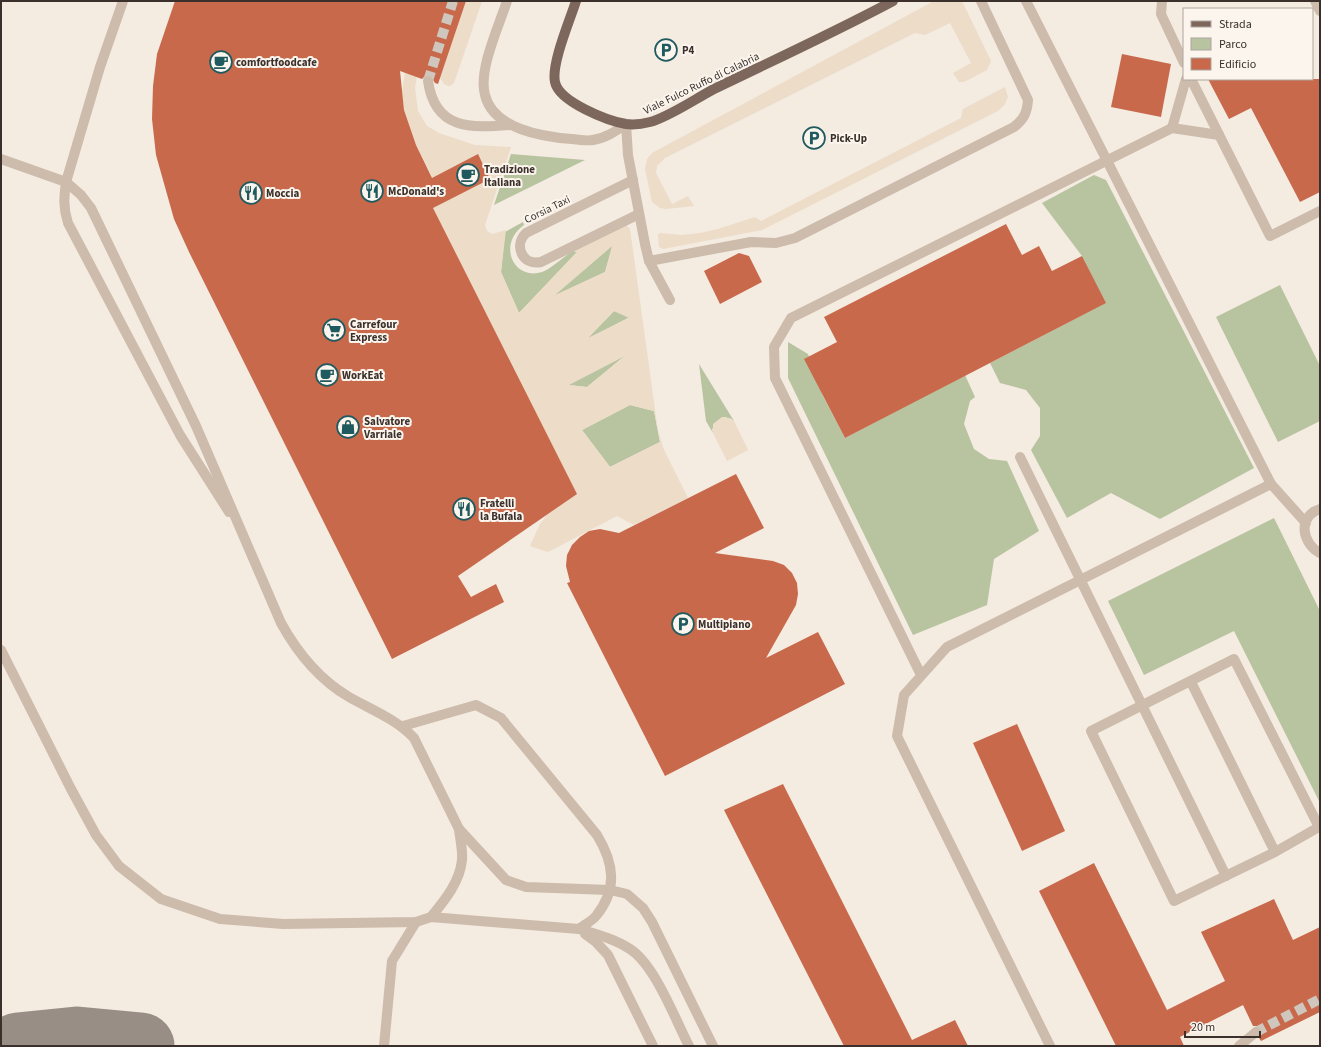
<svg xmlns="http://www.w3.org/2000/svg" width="1321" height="1047" font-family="'Source Sans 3',sans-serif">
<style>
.green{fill:#b8c4a0}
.plaza{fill:#ecdcc8;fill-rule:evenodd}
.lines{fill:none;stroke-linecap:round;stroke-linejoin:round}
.taxiway{stroke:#988e86;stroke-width:67}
.building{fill:#c8694b}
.minor-tunnel{stroke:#cfc6bd;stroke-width:10;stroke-dasharray:10 5;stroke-linecap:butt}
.minor{stroke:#cdbbac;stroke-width:10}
.major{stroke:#7d675c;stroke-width:10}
.labels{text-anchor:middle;stroke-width:4;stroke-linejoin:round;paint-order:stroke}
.poi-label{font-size:11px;font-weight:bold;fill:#3b302b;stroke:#fbf5ee;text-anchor:start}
.street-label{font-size:11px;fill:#3b302b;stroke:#fbf5ee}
</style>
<rect width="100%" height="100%" fill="#f4ebe1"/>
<g class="green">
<path d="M511 154 585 160 494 205Z"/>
<path d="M1094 175 1106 180 1254 468 1160 519 1111 493 1067 518 1031 450 1040 436V408L1026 390 1000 383 990 363 1105 303 1082 256 1042 203Z"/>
<path d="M523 222 524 225C497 244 513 281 542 272 551 269 564 256 573 251L577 252 519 313 501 272 505 232Z"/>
<path d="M613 245 605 272 552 297Z"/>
<path d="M1280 285 1320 366V421L1278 442 1216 317Z"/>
<path d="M614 311 630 317 587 339Z"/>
<path d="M788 342 808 354 823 396 845 438 965 375 975 397 970 401 964 424 974 449 989 459 1007 461 1039 531 994 559 987 605 913 635 788 378Z"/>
<path d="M627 354 587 387 568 385Z"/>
<path d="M699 364 734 421 730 418 712 429 713 433 706 421Z"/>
<path d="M630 405 654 411 660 442 610 467 582 430Z"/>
<path d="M1274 518 1320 611V803L1234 631 1144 675 1108 601Z"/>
</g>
<g class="plaza">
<path d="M429 1 415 88 418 111 427 126 439 133 475 145 511 147 485 225 487 231 492 234 506 230 501 272 519 313 577 252 573 251 626 225 630 229 658 431 664 450 688 498 634 525 617 516 548 552 530 546 540 524 547 515 562 504 420 183 432 176 416 145 404 110 402 91 405 73ZM612 246 605 272 553 296H554ZM614 311 629 318 588 338ZM625 356 587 387 569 385ZM630 405 654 411 660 442 610 467 582 430Z"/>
<path d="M466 1H482L454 83 450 86 445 85 440 78Z"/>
<path d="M934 1H962L991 61 987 70 964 82H959L953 73 971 63 950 23 925 35 915 33 665 158 657 166 656 173 672 204 688 196 694 206 666 209 660 208 652 202 645 169 647 159 652 153Z"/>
<path d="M1005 87 1008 97 1005 104 998 111 762 230 663 249 659 247 658 235 660 233 682 235 700 233 718 229 755 217 761 221 961 118 963 109Z"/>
<path d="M722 417H726L734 421 748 450 727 461 713 433V424Z"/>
</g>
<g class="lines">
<path class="taxiway" d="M18 1046 77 1040 141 1046"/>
</g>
<g class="building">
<path d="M175 1H466L438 84 435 83 430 75H426L422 79 400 71 404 110 416 145 432 178 478 154 490 179 433 208 577 494 458 576 471 597 496 584 504 602 392 659 189 252 174 219 156 155 152 119 153 86 157 54Z"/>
<path d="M1122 54 1171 64 1161 117 1111 107Z"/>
<path d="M1208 79H1320V192L1300 202 1251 108 1229 119Z"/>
<path d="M1006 224 1022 255 1039 246 1052 271 1082 256 1106 303 845 438 804 359 837 342 824 317Z"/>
<path d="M739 253 749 256 762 282 720 304 704 271Z"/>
<path d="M736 474 764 528 715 553 773 561 784 565 792 573 797 583 798 594 796 605 766 658 818 632 845 684 665 776 567 583 570 582 566 566 567 555 572 545 580 537 589 531 600 529 619 533Z"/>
<path d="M1017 724 1065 831 1022 851 973 743Z"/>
<path d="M783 784 912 1040 955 1020 968 1046H844L724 810Z"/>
<path d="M1094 863 1167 1010 1225 981 1201 932 1274 899 1293 940 1320 927V1012L1261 1041 1259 1038 1262 1034 1261 1028 1258 1026H1253L1243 1005 1180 1037 1184 1046H1116L1039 891Z"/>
</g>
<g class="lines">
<g class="minor-tunnel">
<path d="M428 81 453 1"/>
<path d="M1256 1032 1320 999"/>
</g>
<g class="minor">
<path d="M123 1 100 67 66 182C64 197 63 208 68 223L180 435 229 512"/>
<path d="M507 1C499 26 478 70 485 95 493 129 543 137 572 139 579 140 587 141 593 140 606 138 616 131 626 124"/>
<path d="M1026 1 1271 484 1306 523"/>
<path d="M1162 1 1161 14 1184 63"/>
<path d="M1315 1 1320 11"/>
<path d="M1191 79 1270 236 1320 211"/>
<path d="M428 81C435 130 470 128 511 125"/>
<path d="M626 124 628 155 645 244 649 261 670 300"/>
<path d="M1172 128 1186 79"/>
<path d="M1 159 66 182 81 195 91 208 196 426 281 623C297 652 320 680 349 697 372 710 396 719 414 738L459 829 506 880 526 887 610 890 627 894 643 908 652 922 713 1046"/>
<path d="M633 180 526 233C513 246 523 266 541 262L639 214"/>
<path d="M649 261 751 242 776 243 795 238 1014 127C1024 119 1027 113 1028 100L981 1"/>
<path d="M1020 457 1226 876"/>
<path d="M1320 509C1297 516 1302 544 1320 553"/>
<path d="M1 650 71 789 96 835 119 866 161 899 220 919 283 924 416 922 431 917 579 929C584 925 592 921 596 916 618 889 614 863 597 835L501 718 476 705 403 726"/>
<path d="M921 675 775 378 774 347 791 318 1172 128 1219 135"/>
<path d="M1191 682 1275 852 1174 901 1091 731 1234 659 1319 827 1275 852"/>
<path d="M431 917C444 901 460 882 462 860 463 851 460 839 459 829"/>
<path d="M579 929C596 934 615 939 630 949 655 965 675 1019 689 1046"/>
<path d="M585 934 596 942 608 955 653 1046"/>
<path d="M384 1046 392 961 416 922"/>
<path d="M1050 1046 897 736 904 695 947 647 1271 484"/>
<path d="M1239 1046 1256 1032"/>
</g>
<path class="major" d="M576 1C570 20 551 64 555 82 559 102 608 121 626 124 633 125 642 124 650 122 669 117 695 99 714 89 774 60 835 32 893 1"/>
</g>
<defs>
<g id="parking-ring" transform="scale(1.15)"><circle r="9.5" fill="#fbf5ee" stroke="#1f5a5e" stroke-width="1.5"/><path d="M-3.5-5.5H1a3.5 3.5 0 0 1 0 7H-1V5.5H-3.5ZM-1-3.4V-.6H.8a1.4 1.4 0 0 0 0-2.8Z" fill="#1f5a5e"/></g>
<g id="cafe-ring" transform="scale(1.15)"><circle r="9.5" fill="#fbf5ee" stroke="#1f5a5e" stroke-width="1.5"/><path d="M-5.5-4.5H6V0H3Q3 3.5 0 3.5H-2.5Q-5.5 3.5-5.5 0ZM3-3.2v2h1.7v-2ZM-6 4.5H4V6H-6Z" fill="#1f5a5e"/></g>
<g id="restaurant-ring" transform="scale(1.15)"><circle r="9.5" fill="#fbf5ee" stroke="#1f5a5e" stroke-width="1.5"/><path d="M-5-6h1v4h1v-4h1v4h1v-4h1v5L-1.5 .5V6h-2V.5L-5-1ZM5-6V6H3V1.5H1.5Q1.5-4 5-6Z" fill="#1f5a5e"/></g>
<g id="supermarket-ring" transform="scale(1.15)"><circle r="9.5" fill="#fbf5ee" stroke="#1f5a5e" stroke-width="1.5"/><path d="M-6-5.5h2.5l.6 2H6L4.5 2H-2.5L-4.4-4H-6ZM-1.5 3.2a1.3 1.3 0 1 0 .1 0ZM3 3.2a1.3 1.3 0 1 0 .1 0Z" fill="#1f5a5e"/></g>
<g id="shop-ring" transform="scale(1.15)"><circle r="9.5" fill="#fbf5ee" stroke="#1f5a5e" stroke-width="1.5"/><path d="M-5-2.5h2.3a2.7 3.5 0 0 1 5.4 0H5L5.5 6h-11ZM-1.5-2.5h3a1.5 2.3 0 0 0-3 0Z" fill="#1f5a5e"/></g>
</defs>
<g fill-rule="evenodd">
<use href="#parking-ring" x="666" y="50"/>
<use href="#cafe-ring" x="221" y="62"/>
<use href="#parking-ring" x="814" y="138"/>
<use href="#cafe-ring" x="468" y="175"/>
<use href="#restaurant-ring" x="372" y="191"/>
<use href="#restaurant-ring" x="251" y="193"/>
<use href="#supermarket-ring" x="334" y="330"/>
<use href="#cafe-ring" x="327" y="375"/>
<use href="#shop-ring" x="348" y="427"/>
<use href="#restaurant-ring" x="464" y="509"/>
<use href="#parking-ring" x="683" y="624"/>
</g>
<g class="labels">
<g class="poi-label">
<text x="682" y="54">P4</text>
<text x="236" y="66">comfortfoodcafe</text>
<text x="830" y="142">Pick-Up</text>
<text x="484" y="173">Tradizione<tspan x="484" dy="13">Italiana</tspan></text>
<text x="388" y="195">McDonald's</text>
<text x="266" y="197">Moccia</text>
<text x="350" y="328">Carrefour<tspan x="350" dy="13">Express</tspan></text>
<text x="342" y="379">WorkEat</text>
<text x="364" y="425">Salvatore<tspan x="364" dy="13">Varriale</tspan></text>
<text x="480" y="507">Fratelli<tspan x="480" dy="13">la Bufala</tspan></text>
<text x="698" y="628">Multipiano</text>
</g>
<g class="street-label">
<text transform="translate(701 83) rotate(-26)" y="4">Viale Fulco Ruffo di Calabria</text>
<text transform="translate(547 209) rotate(-26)" y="4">Corsia Taxi</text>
</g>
</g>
<rect width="1321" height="1047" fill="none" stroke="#3b302b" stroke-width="4"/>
<rect x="1183" y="8" width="130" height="72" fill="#fbf5ee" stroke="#aea6a0"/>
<rect x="1191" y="21" width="20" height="6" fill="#7d675c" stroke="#aea6a0"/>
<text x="1219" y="28" font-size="12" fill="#3b302b">Strada</text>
<rect x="1191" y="38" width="20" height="12" fill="#b8c4a0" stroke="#aea6a0"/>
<text x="1219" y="48" font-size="12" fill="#3b302b">Parco</text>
<rect x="1191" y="58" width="20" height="12" fill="#c8694b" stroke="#aea6a0"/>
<text x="1219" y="68" font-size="12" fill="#3b302b">Edificio</text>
<path d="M1185 1031v6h75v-6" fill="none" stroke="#3b302b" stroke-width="2"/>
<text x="1191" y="1031" font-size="12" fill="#3b302b" stroke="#fbf5ee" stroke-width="3" paint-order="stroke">20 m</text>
</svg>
